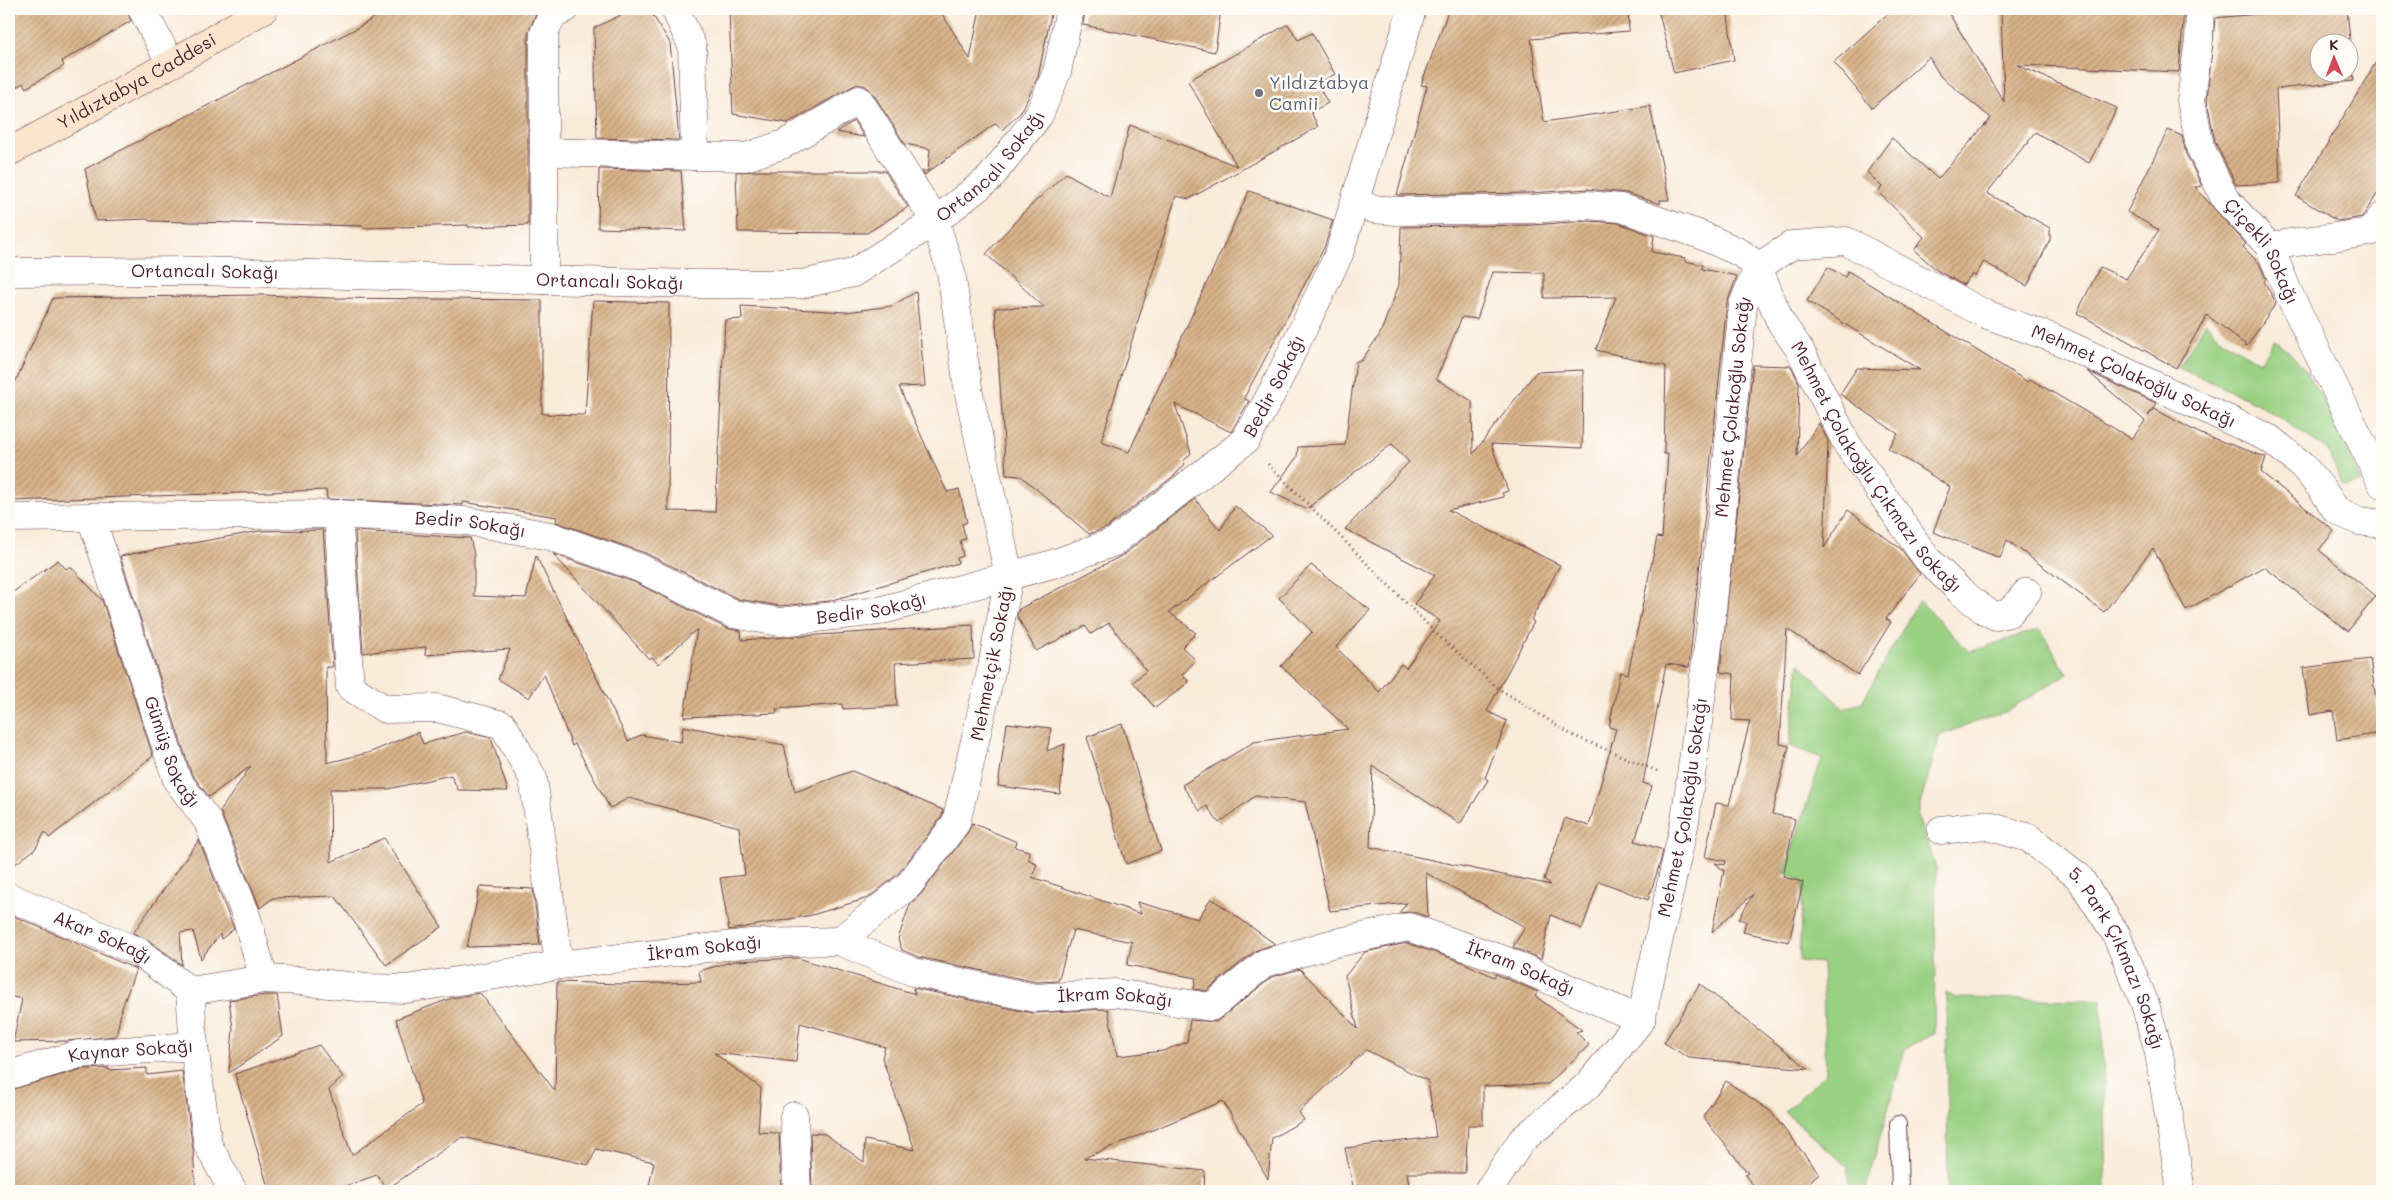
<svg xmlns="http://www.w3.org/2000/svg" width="2391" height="1200" font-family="Mali,sans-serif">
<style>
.grass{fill:#99d082;stroke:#727856}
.building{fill:url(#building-hatch);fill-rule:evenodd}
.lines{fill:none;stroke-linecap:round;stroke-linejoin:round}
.service-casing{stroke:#643e45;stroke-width:18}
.minor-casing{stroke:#643e45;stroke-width:29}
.secondary-casing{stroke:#643e45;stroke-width:29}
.path{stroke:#643e45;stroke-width:3;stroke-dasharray:1 4;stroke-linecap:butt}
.service{stroke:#fff;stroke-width:16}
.minor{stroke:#fff;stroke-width:28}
.secondary{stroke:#fbe5cf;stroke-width:28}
.worship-dot{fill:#6b7280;stroke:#fdfcf7;stroke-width:2}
.labels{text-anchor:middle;stroke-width:5;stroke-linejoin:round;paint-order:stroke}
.street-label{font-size:18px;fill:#4a1f2b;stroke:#fdfcf7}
.worship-label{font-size:18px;fill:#5b616d;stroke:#fdfcf7;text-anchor:start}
</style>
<defs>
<pattern id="building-hatch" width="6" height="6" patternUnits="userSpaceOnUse" patternTransform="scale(1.25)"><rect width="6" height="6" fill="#d8b389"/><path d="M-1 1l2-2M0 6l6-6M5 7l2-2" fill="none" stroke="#b19170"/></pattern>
</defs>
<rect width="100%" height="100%" fill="#fdfcf7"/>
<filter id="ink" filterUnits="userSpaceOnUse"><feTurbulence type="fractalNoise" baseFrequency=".02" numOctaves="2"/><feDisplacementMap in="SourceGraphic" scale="10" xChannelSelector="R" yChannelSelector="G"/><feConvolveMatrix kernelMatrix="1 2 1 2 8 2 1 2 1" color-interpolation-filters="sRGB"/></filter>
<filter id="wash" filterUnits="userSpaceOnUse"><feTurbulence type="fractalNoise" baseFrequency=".0096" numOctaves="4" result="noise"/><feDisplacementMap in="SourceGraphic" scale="20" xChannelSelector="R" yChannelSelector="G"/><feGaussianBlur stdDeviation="1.12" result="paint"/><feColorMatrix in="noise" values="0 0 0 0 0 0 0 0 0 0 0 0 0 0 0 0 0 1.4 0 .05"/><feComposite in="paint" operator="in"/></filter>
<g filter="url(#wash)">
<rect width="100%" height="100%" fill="#f9ebda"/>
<g class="grass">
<path d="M2206 322C2221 342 2239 352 2261 361L2274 340C2313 363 2342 441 2361 482L2343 486 2327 449 2258 404 2179 367Z"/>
<path d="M1919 600 1969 652 2040 629 2067 674 2005 712 1940 735 1917 815 1936 869 1934 1034 1905 1049 1865 1191H1849L1848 1167 1785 1112 1826 1073 1822 963 1799 961 1803 882 1784 873 1822 758 1789 746 1799 663 1844 709 1862 702Z"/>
<path d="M1946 993 1955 998 2102 1000 2106 1191H1948Z"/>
</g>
<g id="blocks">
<g class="building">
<path d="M9 9H126L131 21 62 61 64 66 26 88 23 83 9 91Z"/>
<path d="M388 9H538L528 33V225L468 227V225L364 228 363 226 149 221 148 219 96 221 85 169 361 26Z"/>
<path d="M633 9H649L670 43 679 140 597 138 594 28Z"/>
<path d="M729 9H939L970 59 980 9H1052L1038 77 1021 112 1002 130 996 123 924 175 922 171H928L930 149 905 144 872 92 866 86 858 84 851 87 788 123 733 114Z"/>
<path d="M1085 9H1221L1215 52 1083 25Z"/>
<path d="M1449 9H1628L1629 31 1531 39 1544 122 1650 106 1669 200H1660V204L1626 193 1588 189 1531 193 1397 195 1427 86 1421 85Z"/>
<path d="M1658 9H1727L1734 60 1674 73Z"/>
<path d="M1893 9H1946L2004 102 2001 9H2184L2179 72 2017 65 2117 108 2089 163 2035 132 2028 141 2029 143 2024 146 1987 193 2050 228V240L2027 286 1984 262 1975 276 1972 274 1963 285 1938 271 1914 250 1924 237 1878 192 1882 187 1867 172 1892 138 1938 179 1991 118 1940 76 1929 57 1872 108 1834 62Z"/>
<path d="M2309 9H2347L2354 81 2276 89 2280 183 2236 185 2215 142 2207 100 2215 18ZM2318 42H2348V72H2318Z"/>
<path d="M1288 24 1298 40 1312 33 1335 74 1317 84 1328 103 1311 112 1318 127 1189 199 1176 196 1101 442 1129 452 1249 191 1333 220 1324 248 1244 398 1249 401 1231 432 1175 404 1191 453 1183 462 1185 464 1175 475 1106 528 1089 534 1021 476 1006 475 995 308 1044 307 986 254 1023 213 1066 173 1110 198 1130 125 1237 166 1188 81Z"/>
<path d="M2382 52V187L2362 217 2337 221 2296 196Z"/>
<path d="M854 121 864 137 836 132Z"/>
<path d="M2168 130 2182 136 2186 154 2202 186 2195 187 2246 244 2243 247 2259 263 2266 279 2264 281 2276 303 2247 346 2207 315 2176 368 2077 313 2100 267 2126 279 2159 230 2127 212Z"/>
<path d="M599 169 681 171 686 231 598 228Z"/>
<path d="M755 171H885L908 207 867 233 738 232 736 172Z"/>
<path d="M1587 221 1618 223 1654 236 1652 252 1685 258V261L1703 265 1702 269 1737 276 1727 303 1689 667 1666 664 1643 783 1652 786 1635 841 1663 850 1660 863 1648 900 1599 881 1582 929 1551 915 1541 959 1513 947 1525 927 1426 873 1428 917 1413 912 1399 913 1407 903 1330 911 1305 802 1255 796 1219 823 1207 806 1200 811 1182 785 1254 742 1348 729 1281 666 1312 632 1279 598 1311 565 1370 610 1336 647 1379 692 1401 664 1406 668 1440 621 1414 604 1435 575 1345 529 1409 462 1392 444 1306 509 1271 492 1297 457 1298 447 1345 445 1356 361H1361L1380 334 1399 285 1401 227 1532 225ZM1493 272 1544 273V298L1616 297 1596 350 1666 366 1664 454H1668L1662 538 1657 537 1628 674 1620 672 1609 727 1616 729 1589 826 1565 818 1544 879 1551 885 1370 847 1373 766 1460 824 1488 780 1485 778 1507 721 1487 711 1534 622 1531 620 1560 565 1448 510 1504 497 1502 493 1508 491 1491 444 1582 448 1583 370 1536 372 1473 454 1472 401 1436 379 1462 317 1477 319Z"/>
<path d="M1828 267 1845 277 1848 271 2028 382 2030 379 2132 439 2145 421 2087 371 2156 403 2148 416 2154 409 2201 434 2266 457 2261 472 2334 531 2319 550 2376 596 2348 631 2264 567 2186 610 2153 548 2104 612 2007 540 2000 558 1933 532 1950 487 1888 448 1898 434 1840 394 1857 368 1920 370 1807 301Z"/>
<path d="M916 292 925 386 899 387 947 492 959 489 967 522 962 524 966 539 960 540 963 556 957 558 958 563 829 601 780 606 738 599 645 553 556 522 557 517 463 502V505L327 499 326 490 9 501V396L53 298 263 295 330 298 542 300V414L585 415 593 301 669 303 668 511 715 512 725 320 742 319 741 306 847 312 891 306Z"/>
<path d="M1753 365 1791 366 1799 383 1797 456 1819 423 1828 441 1824 548 1848 510 1900 548 1920 574 1886 619 1891 622 1858 675 1787 629 1780 744 1789 746 1772 814 1795 819 1783 877 1803 882 1789 942 1743 932 1746 921 1739 919 1753 894 1712 932 1724 871 1715 863 1725 865 1726 861 1705 857 1716 803 1729 805 1750 721 1732 720 1734 674 1720 672Z"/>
<path d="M1195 499 1220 530 1235 506 1272 535 1169 612 1196 633 1182 647 1196 660 1182 675 1189 682 1155 708 1133 682 1146 671 1109 623 1091 634 1085 626 1036 651 1017 616 1019 609 1123 555Z"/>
<path d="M323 530 333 667H326L327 763 371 752 418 732 423 744 466 732 491 738 508 791 458 790 451 775 388 789H330L331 862 384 838 442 927 386 965 335 896 273 898 260 908 220 811 251 766 209 797 191 773 120 556 260 531Z"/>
<path d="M355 531 470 538 474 555V596L526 598 536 556 628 741 641 735 681 742 683 726 784 745 795 792 852 771 943 810 942 816 898 874 868 898 812 915 729 930 720 878 745 875 739 827 629 798 610 808 575 744 572 746 544 674 529 698 498 679 510 649 425 655 426 647 363 653Z"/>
<path d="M553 554 634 582 726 628 741 631 742 640 973 625 974 659 895 663 897 706 843 709 842 704 776 709 777 713 684 717 697 629 658 664 652 657 649 659Z"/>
<path d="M58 560 66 569 70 566 102 600 153 756 49 838 45 832 35 849 9 869V595Z"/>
<path d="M2370 659 2381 733 2337 740 2333 711 2310 715 2303 668Z"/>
<path d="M1007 723 1051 728 1047 751 1065 744 1060 794 998 786Z"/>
<path d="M1122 724 1161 851 1126 864 1087 737Z"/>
<path d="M972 823 1017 842 1015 847 1029 851 1028 859 1037 864 1032 877 1141 914 1137 902 1198 919 1211 898 1275 944 1255 951 1206 991 1194 989 1196 978 1127 965 1132 942 1073 930 1058 981 1036 982 918 957 902 950 898 939 910 904 921 894 968 832Z"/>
<path d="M199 840 234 929 221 939 220 934 201 959 193 931 180 933 182 965 148 940 133 933Z"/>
<path d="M480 886 533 889 540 945 467 947Z"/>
<path d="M9 914 136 969 122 1008 116 1036 67 1041 13 1042 22 999 9 996Z"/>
<path d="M1407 943 1462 962 1494 977 1496 974 1498 975 1538 992 1535 996 1582 1030 1576 1032 1589 1045 1548 1084 1483 1086V1125H1468L1465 1173H1407L1410 1191H1354L1345 1148 1436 1137 1428 1081 1366 1050 1299 1112 1304 1120 1272 1138 1268 1179 1223 1101 1084 1158 1205 1171 1204 1191H812L810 1133 825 1134 864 1162 865 1140 915 1150 882 1058 885 1047 800 1023 796 1062 714 1053 761 1088 758 1132 779 1133 781 1191H648L654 1162 596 1149 589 1165 462 1137 387 1189 377 1175 331 1191H269L235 1074 319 1045 343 1077 329 1090 352 1155 422 1104 396 1019 452 998 480 993 555 1091 557 982 623 984 701 982 699 971 734 961 798 958 915 994 913 988 1032 1013 1108 1009 1117 1056 1163 1051 1187 1042 1190 1020 1216 1022 1272 977 1300 969 1358 1029 1345 976 1365 952Z"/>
<path d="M1700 984 1809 1069 1689 1058 1664 1043Z"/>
<path d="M265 995H277L283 1036 229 1073 233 1029 229 1000Z"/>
<path d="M109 1068 108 1070 147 1068V1075L182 1071 193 1150 196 1191H9V1090L82 1069Z"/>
<path d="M1726 1081 1770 1111 1819 1173 1800 1191H1758L1745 1175 1748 1173 1703 1117Z"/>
</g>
</g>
</g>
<g filter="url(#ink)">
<use href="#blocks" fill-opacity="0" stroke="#643e45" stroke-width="1"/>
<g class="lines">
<g class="service-casing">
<path id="service" d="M1898 1124 1900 1191"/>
</g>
<g class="minor-casing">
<g id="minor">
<path d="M142 9 171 64"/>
<path d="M675 9 692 46 695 156 746 157 784 144 859 100 935 221 951 272 969 394 1009 576 992 667 956 823 909 885 839 941"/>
<path id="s1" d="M2200 9 2199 39 2191 100 2200 147 2225 199 2269 246 2289 294 2382 484"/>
<path d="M544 152 695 156"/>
<path id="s2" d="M1355 202 1373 209 1396 211 1532 209 1587 205 1621 208 1701 235 1741 253 1758 267 1780 321 1800 350 1847 444 1927 559 1959 590 1984 610 1996 616 2009 613 2027 592"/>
<path d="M2269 246 2370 232 2382 217"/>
<path id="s3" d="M9 272 195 271 696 284H802L853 273 935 221 990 178 1039 115 1057 72 1070 9"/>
<path d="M544 280V33L552 16 565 9"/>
<path d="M338 514 350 687 385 709 437 708 503 725 533 778 559 965"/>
<path id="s4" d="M91 517 177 780 207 820 245 912 264 979"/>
<path id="s5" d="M9 518 338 514 467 521 550 536 640 568 733 614 780 622 879 611 1053 564 1114 542 1246 440 1275 387 1339 254 1412 9"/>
<path id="s6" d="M1941 830 1985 825 2029 838 2079 877 2116 934 2145 1004 2159 1053 2181 1191"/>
<path id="s7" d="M9 897 139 952 190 991"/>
<path id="s8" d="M194 1046 190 991 264 979 300 981 367 988 406 989 559 965 751 943 839 941 913 972 1035 998 1115 993 1211 1007 1265 963 1331 944 1408 927 1504 960 1641 1020"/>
<path id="s9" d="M9 1075 79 1054 194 1046 208 1145 233 1191"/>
<path d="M794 1116 797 1191"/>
<path id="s10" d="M1488 1191 1522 1140 1587 1086 1641 1020 1685 821 1710 631 1743 305 1758 267 1792 245 1846 241 1985 314 2053 338 2270 439 2302 465 2322 489 2336 510 2359 521 2382 524"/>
</g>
</g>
<g class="secondary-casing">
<g id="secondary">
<path id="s11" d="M9 152 171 64 264 9"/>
</g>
</g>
<path class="path" d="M1268 464 1441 638 1498 688 1572 735 1657 771"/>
<use href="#service" class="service"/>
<use href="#minor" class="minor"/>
<use href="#secondary" class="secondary"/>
</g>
</g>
<circle class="worship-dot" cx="1259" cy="93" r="5"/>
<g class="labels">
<g class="street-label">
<text dy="6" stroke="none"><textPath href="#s11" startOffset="146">Yıldıztabya Caddesi</textPath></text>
<text dy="6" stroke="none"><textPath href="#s3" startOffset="1021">Ortancalı Sokağı</textPath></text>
<text dy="6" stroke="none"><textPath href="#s1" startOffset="262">Çiçekli Sokağı</textPath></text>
<text dy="6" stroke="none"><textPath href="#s3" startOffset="196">Ortancalı Sokağı</textPath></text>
<text dy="6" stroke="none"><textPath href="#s3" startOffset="601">Ortancalı Sokağı</textPath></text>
<text dy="6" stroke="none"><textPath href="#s10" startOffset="1408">Mehmet Çolakoğlu Sokağı</textPath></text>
<text dy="6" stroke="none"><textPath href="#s5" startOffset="1362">Bedir Sokağı</textPath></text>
<text dy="6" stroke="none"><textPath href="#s10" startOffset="852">Mehmet Çolakoğlu Sokağı</textPath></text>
<text dy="6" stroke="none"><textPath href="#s2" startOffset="652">Mehmet Çolakoğlu Çıkmazı Sokağı</textPath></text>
<text dy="6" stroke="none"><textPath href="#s5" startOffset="462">Bedir Sokağı</textPath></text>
<text dy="6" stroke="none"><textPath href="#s5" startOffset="882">Bedir Sokağı</textPath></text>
<text transform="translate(992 663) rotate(-79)" y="6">Mehmetçik Sokağı</text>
<text dy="6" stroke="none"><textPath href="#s4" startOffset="249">Gümüş Sokağı</textPath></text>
<text dy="6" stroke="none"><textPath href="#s10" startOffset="448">Mehmet Çolakoğlu Sokağı</textPath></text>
<text dy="6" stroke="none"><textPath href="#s7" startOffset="102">Akar Sokağı</textPath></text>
<text dy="6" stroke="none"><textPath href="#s8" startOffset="574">İkram Sokağı</textPath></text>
<text dy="6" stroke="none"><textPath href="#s6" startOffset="244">5. Park Çıkmazı Sokağı</textPath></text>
<text dy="6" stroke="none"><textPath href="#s8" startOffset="1428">İkram Sokağı</textPath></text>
<text dy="6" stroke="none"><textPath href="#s8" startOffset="994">İkram Sokağı</textPath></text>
<text dy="6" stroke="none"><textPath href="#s9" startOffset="125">Kaynar Sokağı</textPath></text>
</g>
<g class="worship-label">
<text x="1269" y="89">Yıldıztabya<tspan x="1269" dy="21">Camii</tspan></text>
</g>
</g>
<rect width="2391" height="1200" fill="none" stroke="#fdfcf7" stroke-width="30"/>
<g transform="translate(2334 58) rotate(359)"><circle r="24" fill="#fdfcf7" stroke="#b5a4a5"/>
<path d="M0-4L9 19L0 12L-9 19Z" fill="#d1495b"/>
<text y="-8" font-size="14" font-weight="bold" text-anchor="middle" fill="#4a1f2b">K</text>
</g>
</svg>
